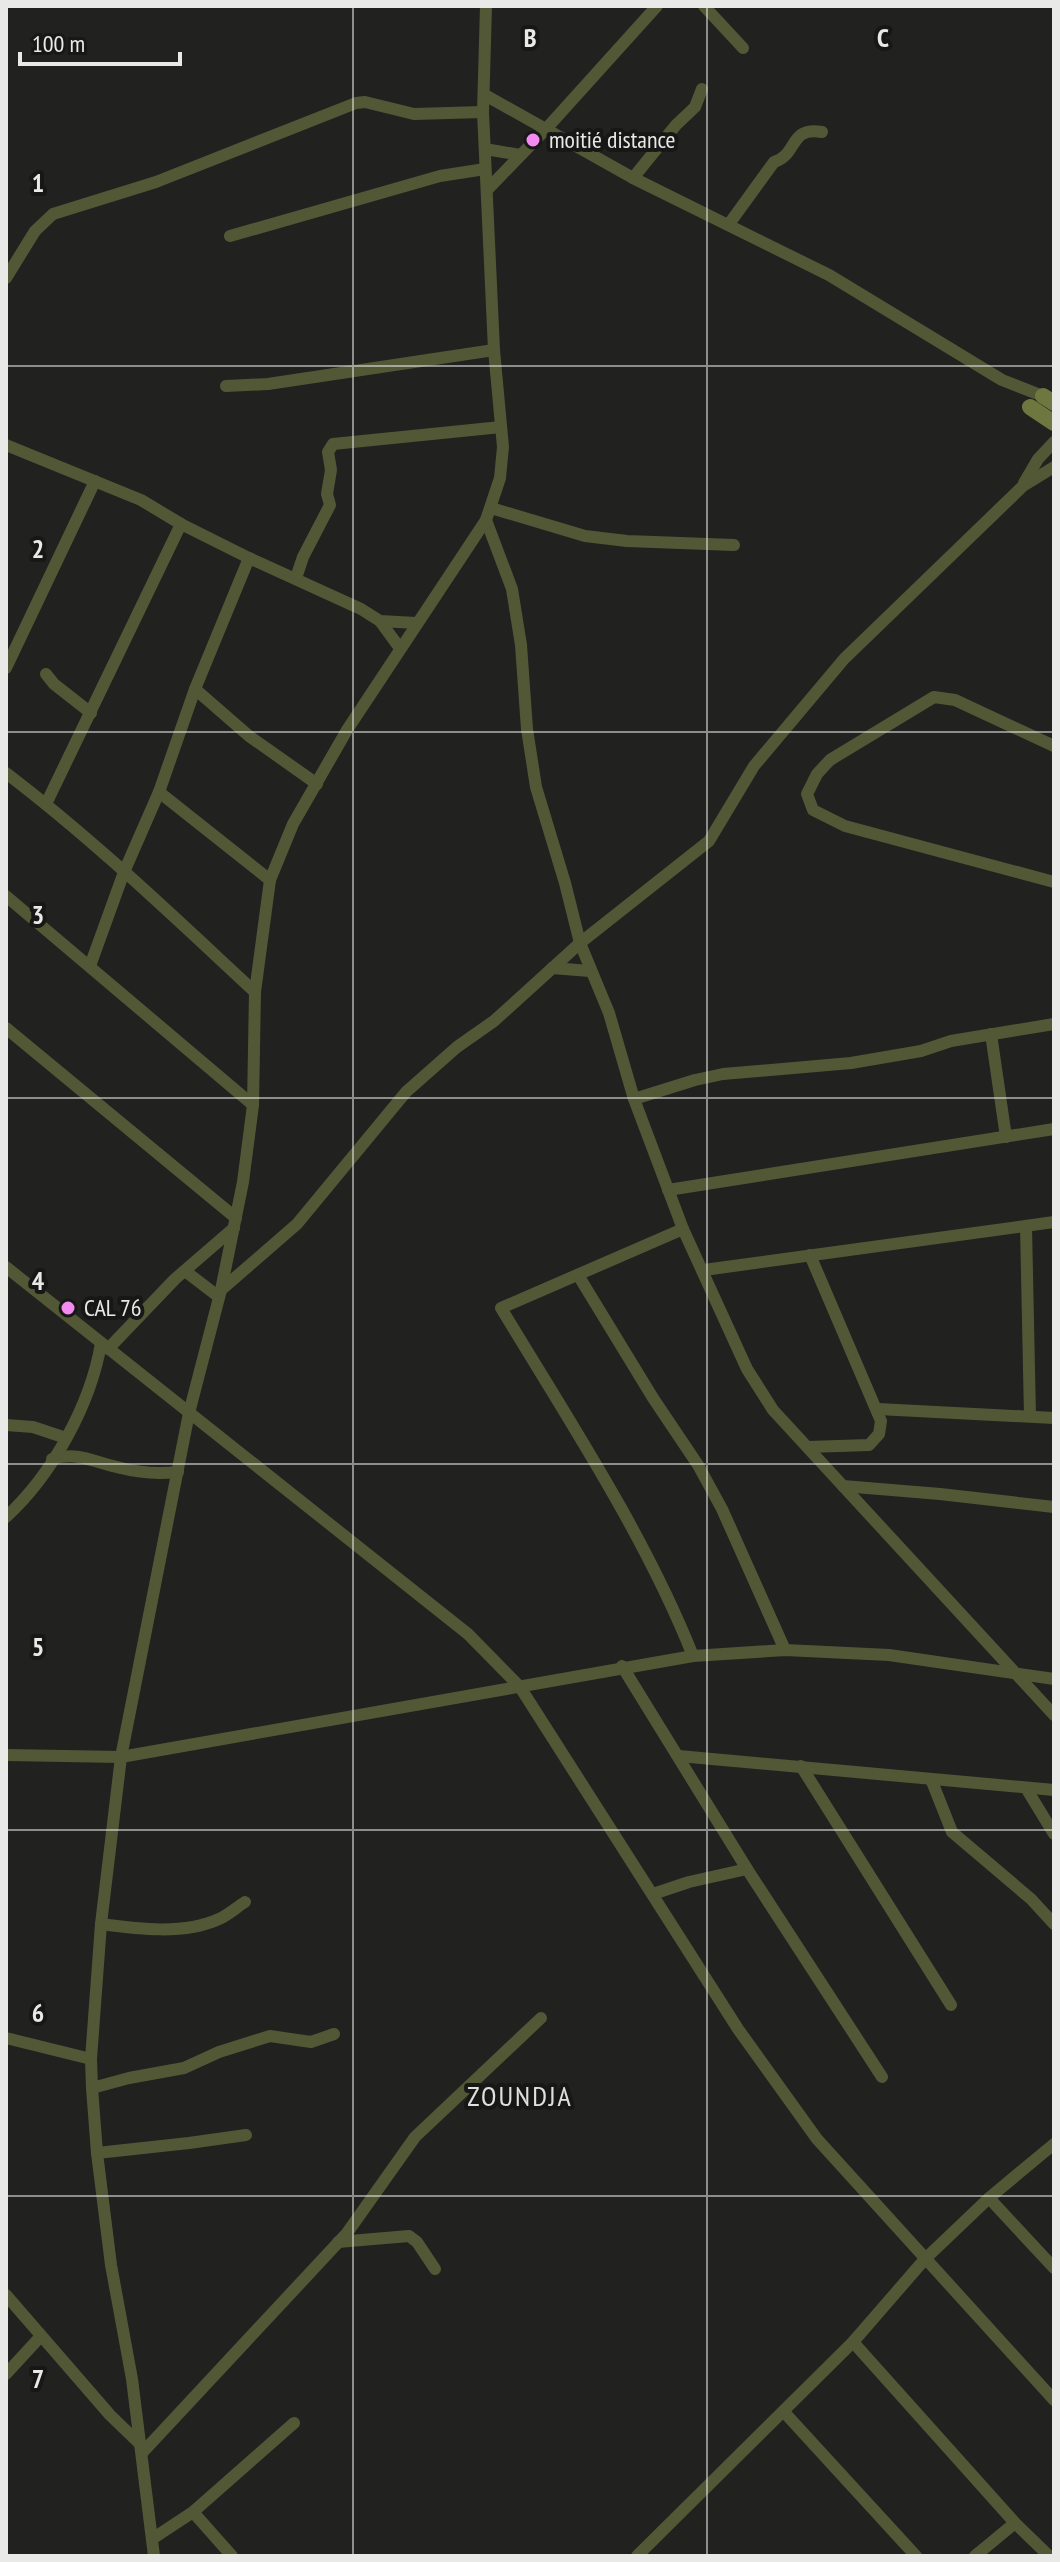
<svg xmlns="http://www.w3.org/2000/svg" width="1060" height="2562" font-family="'PT Sans Narrow',sans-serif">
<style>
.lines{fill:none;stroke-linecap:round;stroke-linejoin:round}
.minor{stroke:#525836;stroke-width:12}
.secondary{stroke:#6d773f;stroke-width:16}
.grid{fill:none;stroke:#e9eae8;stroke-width:2;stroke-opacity:0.55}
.poi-dot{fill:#f38af2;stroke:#171816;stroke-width:3}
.labels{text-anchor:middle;stroke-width:8;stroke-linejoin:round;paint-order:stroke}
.poi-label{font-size:24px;fill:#e9eae8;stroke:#171816;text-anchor:start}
.quarter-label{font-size:28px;letter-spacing:2px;fill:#dfe0dd;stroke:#171816}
.grid-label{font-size:26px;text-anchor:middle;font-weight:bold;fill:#e9eae8;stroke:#171816;stroke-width:8;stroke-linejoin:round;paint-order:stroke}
</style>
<rect width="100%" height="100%" fill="#21211f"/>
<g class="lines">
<g class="minor">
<path d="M704 6 743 48"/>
<path d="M485 95 633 178 829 275 1002 380 1043 396"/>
<path d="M485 149 520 155"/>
<path d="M633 178 676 125 695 107 702 89"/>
<path d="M488 189 546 129 657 6"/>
<path d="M729 224 774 162C798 155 789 126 822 132"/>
<path d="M230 236 440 176 485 169"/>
<path d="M6 278 35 231 53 214 156 182 356 103 365 102 414 114 483 112"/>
<path d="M226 386 268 384 494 350"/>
<path d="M6 445 141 500 181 524 249 558 361 609 380 621 416 623"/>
<path d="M1024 483 1038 459 1054 442"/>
<path d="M491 508 585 536 627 541 734 545"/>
<path d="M486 520 512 589 521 645 527 729 536 787 565 883 580 943 609 1013 634 1099 683 1229 747 1369 773 1410 1054 1715"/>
<path d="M296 578 303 557 330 505 327 494 331 470 328 452 333 444 501 427"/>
<path d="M380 621 399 647"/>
<path d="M6 668 95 481"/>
<path d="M46 674 54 684 91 713"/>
<path d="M195 689 249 736 317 784"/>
<path d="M1054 746 955 700 934 697 830 760 817 774 807 794 813 810 845 826 1054 882"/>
<path d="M6 773C94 840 174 917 255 992"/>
<path d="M159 792 270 880"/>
<path d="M46 804 181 524"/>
<path d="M6 896 253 1105"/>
<path d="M90 966 124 872 159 792 195 689 249 558"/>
<path d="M552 968 590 971"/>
<path d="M6 1028 236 1218"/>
<path d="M991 1034 1006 1137"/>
<path d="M634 1099 695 1080 723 1074 851 1063 921 1051 951 1041 1054 1024"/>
<path d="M668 1190 1054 1129"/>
<path d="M1026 1226 1030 1416"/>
<path d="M683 1229 501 1308C568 1419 645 1535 693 1656"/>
<path d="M6 1267 468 1634 520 1687 738 2029 817 2139 1054 2400"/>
<path d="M704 1270 1054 1222"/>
<path d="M185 1271 219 1297"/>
<path d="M578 1275 653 1398 698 1465 722 1509 785 1650"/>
<path d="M221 1290 297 1224 406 1092 457 1047 494 1021 580 943 709 841 754 766 844 659 1023 486 1054 467"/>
<path d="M108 1349 175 1279 234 1228"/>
<path d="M878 1409 1054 1418"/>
<path d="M6 1425 33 1427 66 1438"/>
<path d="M808 1447 869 1445 879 1434 881 1421 810 1255"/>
<path d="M52 1459C80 1451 94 1463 121 1468 140 1473 159 1474 178 1472"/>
<path d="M843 1486 940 1494 1054 1507"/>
<path d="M6 1517C52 1475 91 1404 101 1343"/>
<path d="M622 1666 747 1869 882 2077"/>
<path d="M6 1755 121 1757 693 1656 785 1650 889 1655 1054 1679"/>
<path d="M679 1756 1054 1790"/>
<path d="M801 1766 951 2005"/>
<path d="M931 1779 952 1832 1031 1899 1054 1924"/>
<path d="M1026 1788 1054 1834"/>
<path d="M653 1894 689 1882 747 1869"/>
<path d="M101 1924C138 1929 184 1935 219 1919 228 1915 237 1907 245 1902"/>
<path d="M6 2038 91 2059"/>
<path d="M92 2088 129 2078 184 2068 219 2052 270 2036 311 2042 334 2034"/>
<path d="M97 2153 189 2143 246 2135"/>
<path d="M989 2198 1054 2268"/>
<path d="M338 2242 409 2236 417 2242 435 2269"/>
<path d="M6 2295 110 2415 140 2444"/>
<path d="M853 2342 1015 2523 1049 2556"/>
<path d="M6 2374 41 2336"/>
<path d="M784 2412 916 2556"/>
<path d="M142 2453 347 2233 415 2137 541 2018"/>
<path d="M193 2512 232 2556"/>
<path d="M152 2539 193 2512 294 2423"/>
<path d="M154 2556 132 2379 111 2265 97 2153 92 2088 91 2059 101 1924 121 1757 189 1413 221 1290 243 1182 253 1105 255 992 270 880 293 824 347 730 486 520 500 478 503 447 494 350 483 112 486 6"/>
<path d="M637 2556 853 2342 925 2259 989 2198 1054 2144"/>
<path d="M975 2556 1015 2523"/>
</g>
<g class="secondary">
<path d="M1043 396 1054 403"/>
<path d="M1030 407 1054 423"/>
</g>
</g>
<path class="grid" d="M353 6V2556M707 6V2556M6 366H1054M6 732H1054M6 1098H1054M6 1464H1054M6 1830H1054M6 2196H1054"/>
<g class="poi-dot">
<circle cx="533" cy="140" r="8"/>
<circle cx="68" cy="1308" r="8"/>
</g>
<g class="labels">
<g class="poi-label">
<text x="549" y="148">moitié distance</text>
<text x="84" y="1316">CAL 76</text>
</g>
<g class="quarter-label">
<text x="520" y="2106">ZOUNDJA</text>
</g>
</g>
<g class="grid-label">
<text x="530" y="47">B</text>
<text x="883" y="47">C</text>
<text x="38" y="192">1</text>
<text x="38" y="558">2</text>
<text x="38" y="924">3</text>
<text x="38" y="1290">4</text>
<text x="38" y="1656">5</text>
<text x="38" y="2022">6</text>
<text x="38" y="2388">7</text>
</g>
<rect width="1060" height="2562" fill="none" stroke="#e9eae8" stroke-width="16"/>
<path d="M20 52v12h160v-12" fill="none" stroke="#e9eae8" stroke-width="4"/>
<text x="32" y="52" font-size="24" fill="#e9eae8" stroke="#171816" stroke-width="6" paint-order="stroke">100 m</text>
</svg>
